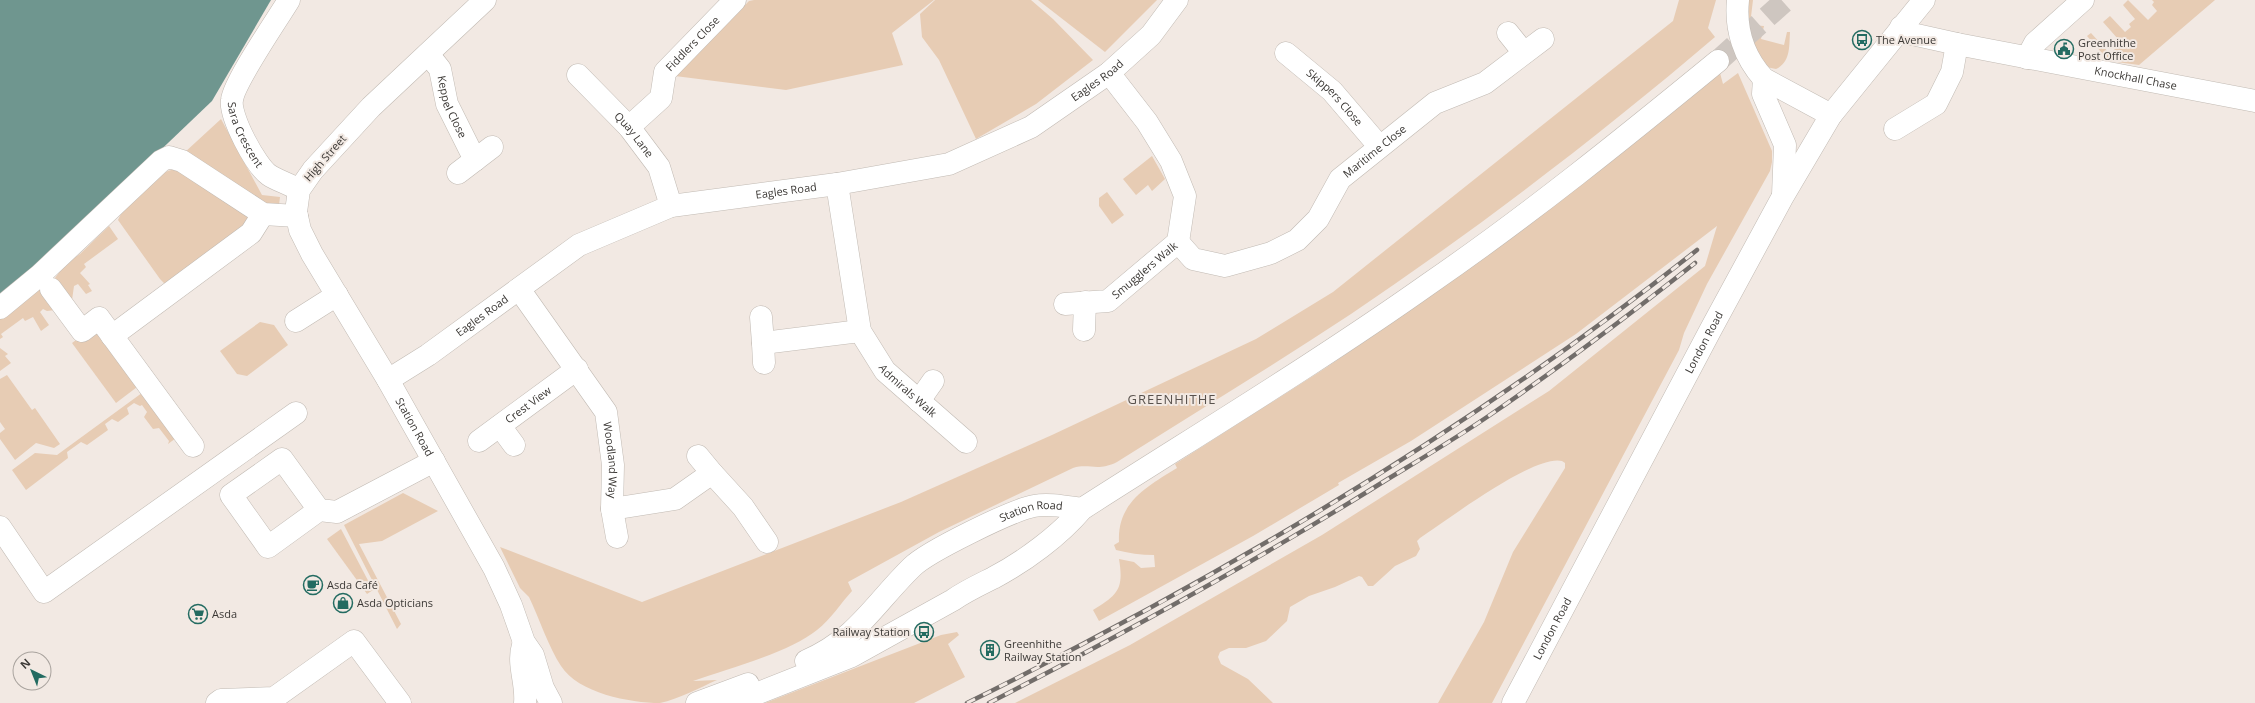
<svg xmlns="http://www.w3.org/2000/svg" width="2255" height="703" font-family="'Open Sans',sans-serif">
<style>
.green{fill:#e7ccb4}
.water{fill:#6f968f}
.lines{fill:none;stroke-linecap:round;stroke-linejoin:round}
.minor-tunnel{stroke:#cec6c0;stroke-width:22;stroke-dasharray:22 11;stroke-linecap:butt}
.minor-casing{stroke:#c1bab3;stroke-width:23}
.major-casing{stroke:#c1bab3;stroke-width:23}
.minor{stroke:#fff;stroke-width:22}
.major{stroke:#fff;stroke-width:22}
.rail-casing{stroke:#726d6a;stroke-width:4.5}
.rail{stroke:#f2e9e3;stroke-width:3;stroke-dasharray:9;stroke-linecap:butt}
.labels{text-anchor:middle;stroke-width:4;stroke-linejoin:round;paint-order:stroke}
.poi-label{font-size:11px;fill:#3c3936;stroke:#f2e9e3;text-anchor:start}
.street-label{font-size:11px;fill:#3c3936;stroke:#f2e9e3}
.quarter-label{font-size:13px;letter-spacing:1px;fill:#59524d;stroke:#f2e9e3}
</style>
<rect width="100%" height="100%" fill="#f2e9e3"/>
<g class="green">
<path d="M754 0H934L892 33 903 65 786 90 675 76 749 1Z"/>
<path d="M935 0H1031L1053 19 1093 60 1036 104 976 139 939 60 922 37 920 14Z"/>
<path d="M1038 0H1157L1105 52Z"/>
<path d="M1679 0H1716L1708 28 1715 37C1599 136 1477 229 1351 314 1274 365 1195 413 1117 462 1097 472 1090 463 1073 468L939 532 848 582 852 591C841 603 831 619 817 630 790 652 728 669 693 681L717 680C699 688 679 699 660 703 630 703 578 693 561 666 549 648 539 618 529 597L520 588 500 547 642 602 901 502 1052 435 1256 339 1333 292 1673 21Z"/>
<path d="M1746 0H1753L1750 25 1764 26 1761 39 1784 45 1787 32H1790C1789 46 1791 62 1776 69L1766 67 1750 42Z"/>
<path d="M2128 0 2148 20 2157 11 2152 5 2154 2 2152 0H2215L2139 65 2109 61 2087 36 2091 33 2110 54 2116 48 2112 44 2118 39 2103 22 2110 16 2125 32 2131 27 2129 24 2135 19 2123 5Z"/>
<path d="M1720 73 1723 84 1738 73 1772 151V162L1770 171 1707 284 1684 333 1679 350 1492 703H1438L1484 622 1513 552 1565 468V463L1562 461C1534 454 1446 521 1420 538L1417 541 1420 549 1416 556 1395 566 1373 586H1368L1362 577 1359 576 1335 587 1309 596 1290 607 1287 621 1266 641 1246 648H1229L1220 652 1218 657 1221 664 1248 679 1273 703H1015L1130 645 1322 535 1549 391 1705 266 1717 226 1576 334 1411 441 1338 483 1339 485 1253 536 1099 621 1093 610C1118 595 1124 589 1119 559L1134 562 1141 568 1155 567 1154 555C1141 555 1128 553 1116 550L1114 545 1119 542C1117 502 1148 486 1177 468L1175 464 1327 367 1442 288Z"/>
<path d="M221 119 262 195 280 197 279 205 270 207 184 153Z"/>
<path d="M1152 156 1165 179 1152 191 1148 185 1136 195 1123 179Z"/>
<path d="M180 168 250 212 253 222 167 286 160 279 118 220C123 207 134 202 143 193 147 190 149 184 152 180 159 173 170 170 180 168Z"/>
<path d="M1107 192 1124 215 1112 224 1099 206V198Z"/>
<path d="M109 226 118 239 84 264 86 267 80 273 90 284 88 285 92 291 86 294 78 284 74 286 72 300 55 278 66 263 80 254Z"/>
<path d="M41 287 55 310 47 311 43 309 40 312 49 325 41 331 33 317 25 321 23 318 1 334 3 337 0 339V318L17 308Z"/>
<path d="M260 322 274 325 288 345 247 376 237 374 220 351Z"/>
<path d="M98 324 141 384 116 403 72 343Z"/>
<path d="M0 348 8 354 5 356 11 363 0 371Z"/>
<path d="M7 375 32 410 35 408 60 444 54 448 36 443 15 460 0 439V433L5 429 0 422V379Z"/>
<path d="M146 390 180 435 168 444 169 441 159 428 153 429 144 417 147 412 142 405 140 406 134 403 127 408 129 414 118 422 112 419 105 424 108 430 87 445 81 442 67 452 68 458 26 490 12 470 35 453 57 455Z"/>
<path d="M403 493 438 511 382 541 359 544 401 624 397 629 344 525Z"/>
<path d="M341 529 373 590 367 594 327 539Z"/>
<path d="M957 632 959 635 948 644 965 677 914 703H765L941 635Z"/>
</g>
<path class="water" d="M0 0H271L212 101 36 269 0 298Z"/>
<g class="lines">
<path class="minor-tunnel" d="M1718 61 1786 0"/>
<g class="minor-casing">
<g id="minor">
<path id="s1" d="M289 0C277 20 234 82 232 100 229 116 256 166 269 175 278 181 290 184 299 190"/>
<path id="s2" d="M1901 27 1912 34 1957 44 2255 101"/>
<path d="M1508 33 1524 53"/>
<path id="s3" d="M1286 53 1332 91 1379 146"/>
<path id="s4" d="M428 54 440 69 447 104 475 160"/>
<path d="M2027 58 2035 43 2083 0"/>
<path id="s5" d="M578 75 629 127 659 167 671 206"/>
<path id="s6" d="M629 127 661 98 665 72 735 0"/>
<path d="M1895 129 1936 104 1952 72 1957 44"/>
<path d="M458 173 492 147"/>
<path id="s7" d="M837 184 860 331 885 371 966 442"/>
<path id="s8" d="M1178 242 1193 259 1225 266 1271 253 1297 240 1318 219 1340 179 1435 103 1485 83 1543 39"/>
<path d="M51 289 82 331 99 318 193 446"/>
<path id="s9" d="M519 289 606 412 613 465 612 509 675 499 712 473 743 507 767 542"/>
<path id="s10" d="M1065 304 1108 301 1178 242 1185 196 1171 161 1147 122 1109 73"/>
<path d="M0 308 40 275 161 161 169 157 182 161 263 214 297 216"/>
<path d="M761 317 763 343 860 331"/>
<path d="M296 321 337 295"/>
<path d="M1084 330 1085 302"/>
<path d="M112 336 251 233 263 214"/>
<path d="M763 343 764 363"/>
<path id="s11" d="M388 380 428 355 579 245 671 206 837 184 949 164 1031 127 1109 73 1151 35 1177 0"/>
<path d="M919 401 933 381"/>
<path d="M500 426 514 445"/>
<path id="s12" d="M479 441 577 369"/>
<path d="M698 456 712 473"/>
<path d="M612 509 617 537"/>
<path d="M319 510 282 459 231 495 268 547 319 510 337 512 434 461"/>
<path d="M0 527 44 592 296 413"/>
<path id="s13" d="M806 661C857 639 875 603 912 567 927 552 1012 510 1034 506 1049 503 1067 507 1082 509"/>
<path d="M217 703 221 700 274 698 354 641 400 703"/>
<path d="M697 703 748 684"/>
<path d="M733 703 852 656 953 600C966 591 979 585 993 578 1025 561 1059 536 1082 509 1199 434 1317 363 1430 283 1530 214 1624 138 1718 61"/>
</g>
</g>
<g class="major-casing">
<g id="major">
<path id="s14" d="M485 0 371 107 313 170 299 190 296 212 300 230 312 254 388 380 494 568 511 605 524 642 533 655 543 688 551 703"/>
<path d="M1738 0C1735 29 1744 57 1764 79L1831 115"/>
<path d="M1764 79 1763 94 1785 145 1783 195"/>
<path d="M523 645C517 664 527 683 525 703"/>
<path id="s15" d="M1513 703 1711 329 1782 198 1831 115 1924 0"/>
</g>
</g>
<use href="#minor" class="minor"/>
<use href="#major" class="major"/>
<g class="rail-casing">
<g id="rail">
<path d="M967 703C1224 576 1472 429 1697 250"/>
<path d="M989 703C1123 634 1255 562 1383 482 1419 460 1455 439 1490 415 1560 367 1628 316 1695 263"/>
</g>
</g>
<use href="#rail" class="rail"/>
</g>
<defs>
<g id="bus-ring" transform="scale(1)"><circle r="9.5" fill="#f2e9e3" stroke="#236b61" stroke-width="1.5"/><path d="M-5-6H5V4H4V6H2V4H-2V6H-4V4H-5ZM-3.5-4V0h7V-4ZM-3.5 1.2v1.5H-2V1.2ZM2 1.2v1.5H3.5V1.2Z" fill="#236b61"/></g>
<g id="civic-ring" transform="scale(1)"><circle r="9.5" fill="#f2e9e3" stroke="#236b61" stroke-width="1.5"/><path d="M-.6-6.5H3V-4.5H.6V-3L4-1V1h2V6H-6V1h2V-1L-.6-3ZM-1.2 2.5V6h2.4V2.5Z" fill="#236b61"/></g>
<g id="cafe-ring" transform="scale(1)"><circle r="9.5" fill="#f2e9e3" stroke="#236b61" stroke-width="1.5"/><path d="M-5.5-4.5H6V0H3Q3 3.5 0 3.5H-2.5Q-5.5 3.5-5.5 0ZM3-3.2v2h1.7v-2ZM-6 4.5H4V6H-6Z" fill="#236b61"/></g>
<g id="shop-ring" transform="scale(1)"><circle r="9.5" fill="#f2e9e3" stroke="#236b61" stroke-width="1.5"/><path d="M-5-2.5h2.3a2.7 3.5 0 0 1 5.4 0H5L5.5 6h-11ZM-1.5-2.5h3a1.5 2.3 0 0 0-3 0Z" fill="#236b61"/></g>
<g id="supermarket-ring" transform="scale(1)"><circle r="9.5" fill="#f2e9e3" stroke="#236b61" stroke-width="1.5"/><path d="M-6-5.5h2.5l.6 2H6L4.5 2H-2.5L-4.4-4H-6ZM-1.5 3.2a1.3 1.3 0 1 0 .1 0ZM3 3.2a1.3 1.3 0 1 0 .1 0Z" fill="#236b61"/></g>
<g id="building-ring" transform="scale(1)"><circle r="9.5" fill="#f2e9e3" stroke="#236b61" stroke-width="1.5"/><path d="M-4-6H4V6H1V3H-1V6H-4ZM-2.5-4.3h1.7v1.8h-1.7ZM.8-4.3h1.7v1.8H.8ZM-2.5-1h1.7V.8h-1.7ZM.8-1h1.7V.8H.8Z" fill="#236b61"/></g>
</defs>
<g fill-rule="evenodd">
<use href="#bus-ring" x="1862" y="40"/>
<use href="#civic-ring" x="2064" y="49"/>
<use href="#cafe-ring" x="313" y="585"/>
<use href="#shop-ring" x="343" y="603"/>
<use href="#supermarket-ring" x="198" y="614"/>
<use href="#bus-ring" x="924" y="632"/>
<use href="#building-ring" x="990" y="650"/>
</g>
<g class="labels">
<g class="poi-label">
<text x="1876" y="44">The Avenue</text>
<text x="2078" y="47">Greenhithe<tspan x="2078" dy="13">Post Office</tspan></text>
<text x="327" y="589">Asda Café</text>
<text x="357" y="607">Asda Opticians</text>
<text x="212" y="618">Asda</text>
<text x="910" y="636" text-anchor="end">Railway Station</text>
<text x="1004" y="648">Greenhithe<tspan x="1004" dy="13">Railway Station</tspan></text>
</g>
<g class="street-label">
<text dy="4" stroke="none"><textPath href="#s6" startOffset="109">Fiddlers Close</textPath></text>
<text dy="4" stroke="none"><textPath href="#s2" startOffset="241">Knockhall Chase</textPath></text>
<text dy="4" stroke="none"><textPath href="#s11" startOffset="786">Eagles Road</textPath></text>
<text dy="4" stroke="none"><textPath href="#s3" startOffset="66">Skippers Close</textPath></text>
<text dy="4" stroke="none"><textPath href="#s4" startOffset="59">Keppel Close</textPath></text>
<text dy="4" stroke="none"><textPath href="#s1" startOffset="153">Sara Crescent</textPath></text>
<text dy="4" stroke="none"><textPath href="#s5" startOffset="82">Quay Lane</textPath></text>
<text dy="4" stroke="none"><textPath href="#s8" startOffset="252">Maritime Close</textPath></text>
<text transform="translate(325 158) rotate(-49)" y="4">High Street</text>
<text dy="4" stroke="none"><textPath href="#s11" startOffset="450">Eagles Road</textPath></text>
<text dy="4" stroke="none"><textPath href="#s10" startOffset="91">Smugglers Walk</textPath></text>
<text dy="4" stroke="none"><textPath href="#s11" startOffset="114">Eagles Road</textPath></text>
<text dy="4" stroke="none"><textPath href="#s15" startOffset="408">London Road</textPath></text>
<text dy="4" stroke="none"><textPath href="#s7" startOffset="226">Admirals Walk</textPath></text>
<text dy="4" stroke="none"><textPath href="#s12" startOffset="61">Crest View</textPath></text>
<text dy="4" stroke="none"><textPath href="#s14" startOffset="535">Station Road</textPath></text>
<text dy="4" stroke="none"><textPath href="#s9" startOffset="199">Woodland Way</textPath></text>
<text dy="4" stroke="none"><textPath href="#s13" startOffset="276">Station Road</textPath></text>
<text dy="4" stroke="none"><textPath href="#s15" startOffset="84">London Road</textPath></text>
</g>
<g class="quarter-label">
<text x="1172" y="404">GREENHITHE</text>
</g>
</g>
<g transform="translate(32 671) rotate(317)"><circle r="19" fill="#f2e9e3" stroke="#a9a39e"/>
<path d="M0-3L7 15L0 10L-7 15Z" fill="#236b61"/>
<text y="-6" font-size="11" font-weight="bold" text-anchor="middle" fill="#3c3936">N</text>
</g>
</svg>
